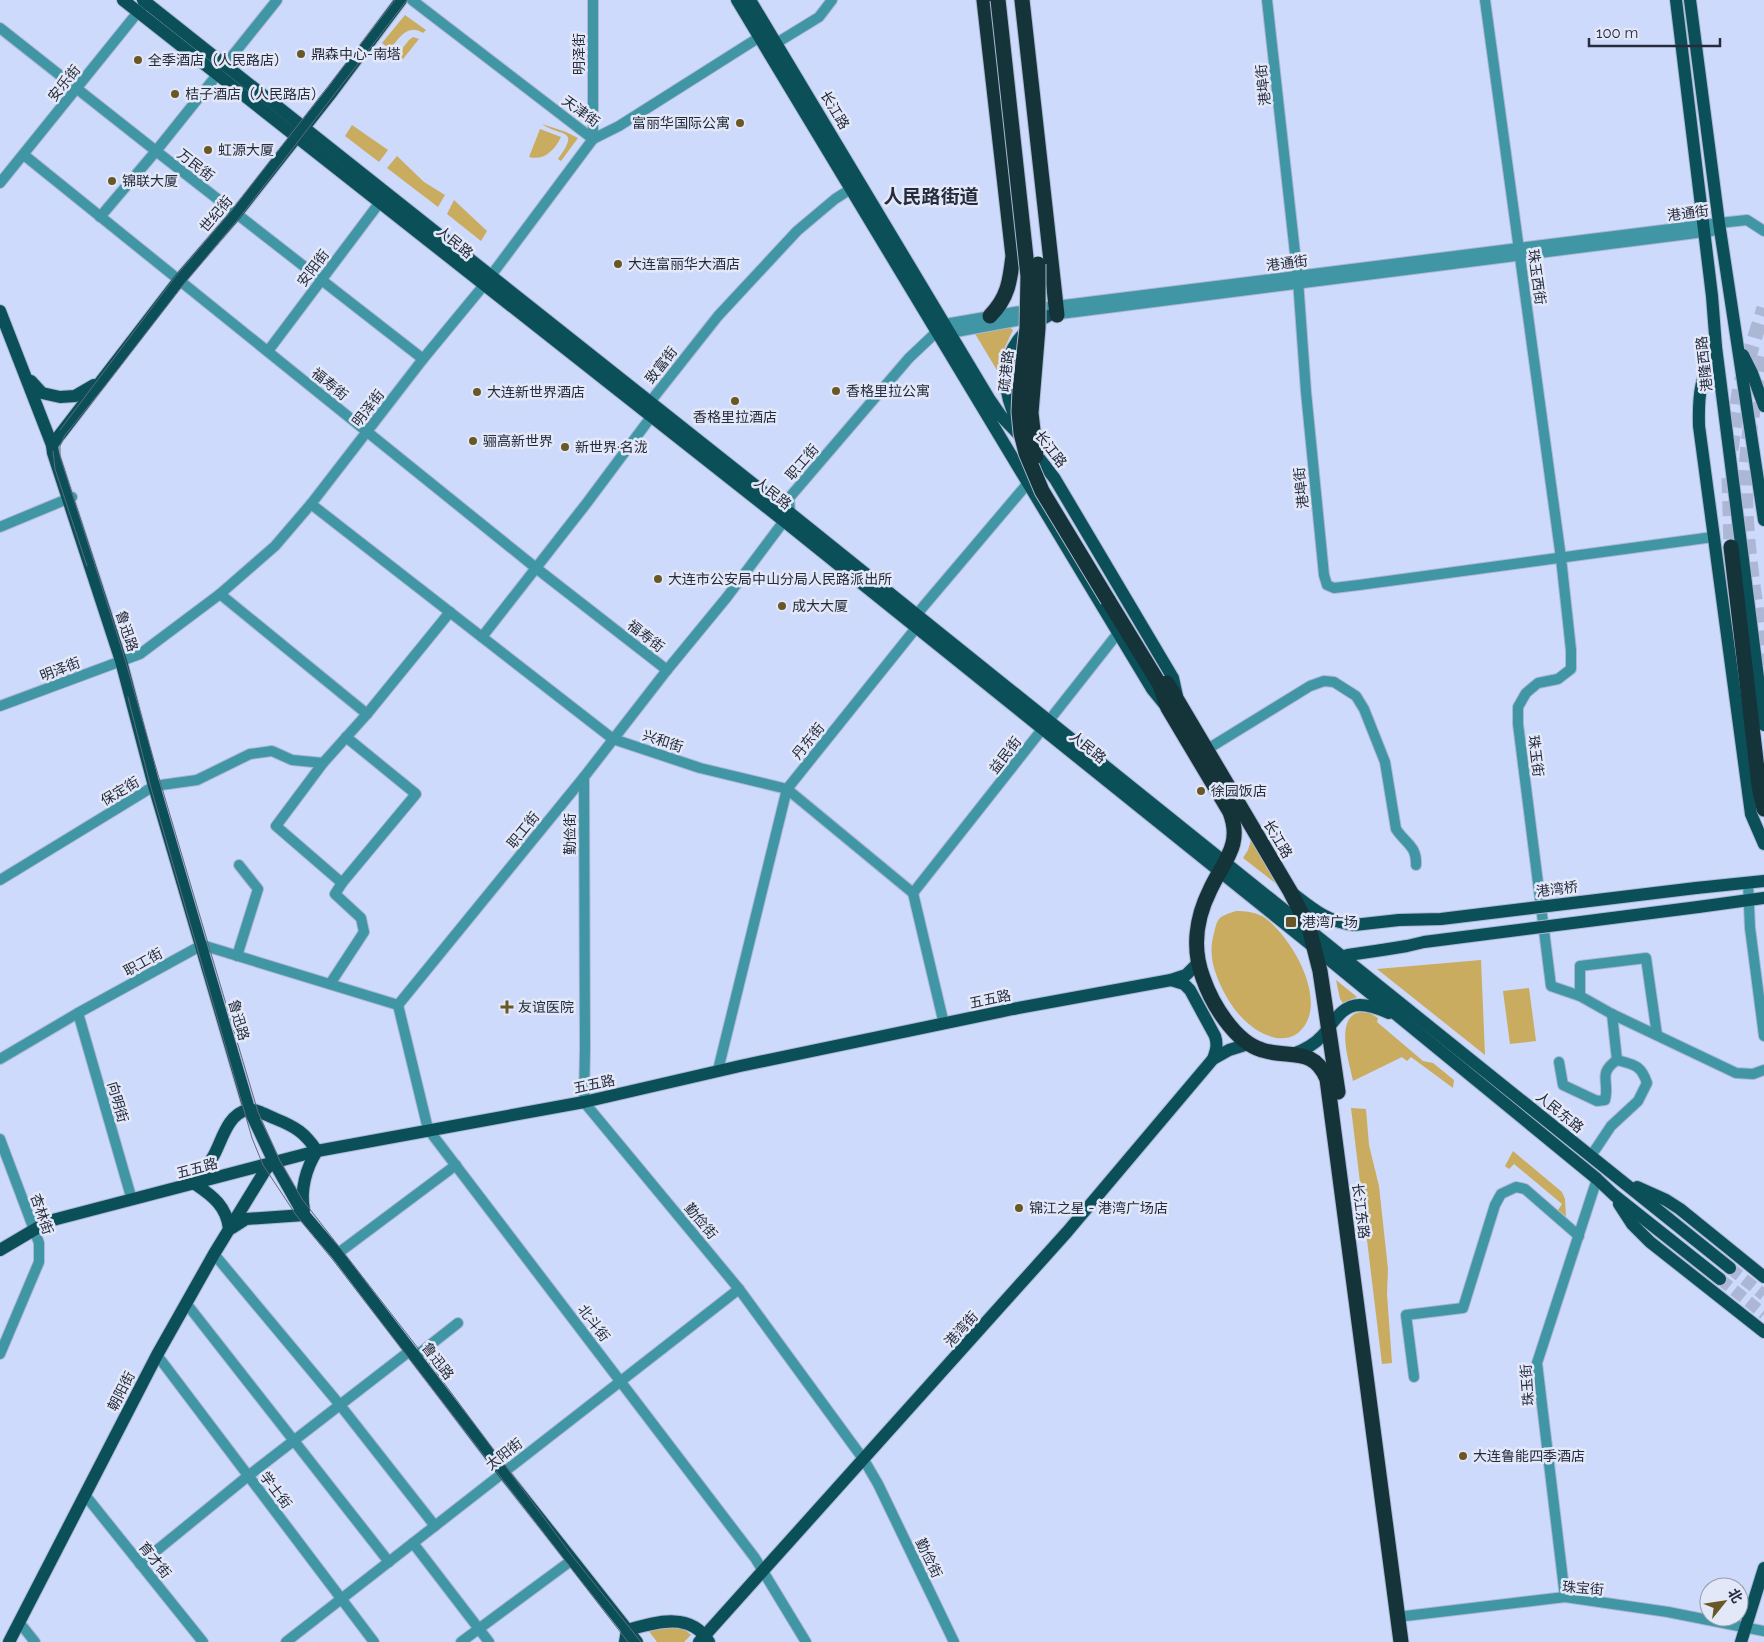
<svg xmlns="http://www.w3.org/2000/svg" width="1764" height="1642" font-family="Raleway,'Noto Sans SC',sans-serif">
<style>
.green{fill:#c9ac5f}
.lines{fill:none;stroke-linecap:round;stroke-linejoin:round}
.major-tunnel{stroke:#acb7d5;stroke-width:12;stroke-dasharray:12 6;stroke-linecap:butt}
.highway-tunnel{stroke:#acb7d5;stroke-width:15;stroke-dasharray:15 8;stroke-linecap:butt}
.minor-casing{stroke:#acb7d5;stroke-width:12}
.major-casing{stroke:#acb7d5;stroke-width:14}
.highway-casing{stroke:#acb7d5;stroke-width:17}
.minor{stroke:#4096a4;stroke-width:10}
.major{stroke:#0b4f58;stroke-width:12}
.highway{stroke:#153439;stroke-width:15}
.tram{stroke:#626a7f;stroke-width:1}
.major-bridge-casing{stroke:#acb7d5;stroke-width:14;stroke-linecap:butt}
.highway-bridge-casing{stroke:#acb7d5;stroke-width:17;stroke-linecap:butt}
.major-bridge{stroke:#0b4f58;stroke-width:12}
.highway-bridge{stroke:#153439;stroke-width:15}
.poi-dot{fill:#695725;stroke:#e2e8f8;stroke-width:2}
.labels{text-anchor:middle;stroke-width:5;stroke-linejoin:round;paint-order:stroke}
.poi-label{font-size:14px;fill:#262c3b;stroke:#e2e8f8;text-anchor:start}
.street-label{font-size:14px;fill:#262c3b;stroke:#e2e8f8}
.district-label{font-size:19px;font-weight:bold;fill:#262c3b;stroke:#e2e8f8}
</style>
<rect width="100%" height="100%" fill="#cedafb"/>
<g class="green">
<path d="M405 15 426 30 423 33C408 23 399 38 390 49L382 43Z"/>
<path d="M413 37 419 39 403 59 397 55 409 40Z"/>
<path d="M542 124 566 132 578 138 561 161 558 159C581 128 561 137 542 124Z"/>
<path d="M352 125 388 150 379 162 345 136Z"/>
<path d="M540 129 561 137C555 150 544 161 529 157Z"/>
<path d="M397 156 424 182 445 195 438 207 387 168Z"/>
<path d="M454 200 487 231 481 241 447 214Z"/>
<path d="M1009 327 1013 330C1004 349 1000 354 1001 377L974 332Z"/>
<path d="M1252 837 1279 886 1243 858 1248 850Z"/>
<path d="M1236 911C1245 911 1254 912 1262 916 1291 934 1332 1005 1298 1033 1291 1038 1284 1039 1276 1038 1246 1031 1226 1002 1216 974 1211 961 1210 947 1214 933 1215 929 1216 923 1219 919 1223 915 1230 913 1236 911Z"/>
<path d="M1481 960 1485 1055 1377 969Z"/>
<path d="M1336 980 1357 997 1343 1003 1340 999Z"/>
<path d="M1529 988 1536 1041 1510 1044 1503 991Z"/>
<path d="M1360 1012 1370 1013 1378 1018 1377 1022 1423 1061 1433 1063 1454 1080 1453 1088 1411 1057 1407 1061 1402 1057 1353 1081C1350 1065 1337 1027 1353 1015 1355 1013 1358 1013 1360 1012Z"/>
<path d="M1351 1108 1366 1109 1369 1145 1379 1186 1388 1269 1387 1294 1392 1363 1382 1364Z"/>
<path d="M1513 1151 1562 1192 1565 1199 1566 1217 1558 1210 1562 1204 1514 1164 1509 1169 1505 1166Z"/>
<path d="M670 1626 684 1629 691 1635 684 1642H657L648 1630Z"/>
</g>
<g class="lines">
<g class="major-tunnel">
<path d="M1730 1268 1764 1295"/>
<path d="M1720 1279 1764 1314"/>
</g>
<g class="highway-tunnel">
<path d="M1764 357C1755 395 1748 432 1746 471 1743 535 1756 601 1764 665"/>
<path d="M1731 450 1740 385 1764 308"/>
<path d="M1729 478 1731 547"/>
</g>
<g class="minor-casing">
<g id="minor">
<path d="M412 0 593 139"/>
<path d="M1267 0 1298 280 1306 392 1324 575 1327 585 1334 588 1359 585 1713 537"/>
<path d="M1485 0 1561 558 1571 650V669L1558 679 1538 683 1526 693 1518 707V724L1551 986 1580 996 1612 1014 1736 1073 1753 1074 1764 1070"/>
<path d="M0 28 156 151 423 359"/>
<path d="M770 47 819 17 832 0"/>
<path d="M593 139 619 126 766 33"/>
<path d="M24 155 536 568 667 670"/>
<path d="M0 183 142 7"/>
<path d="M100 217 156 151 277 0"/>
<path d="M1052 315 1712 231"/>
<path d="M943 332 950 333 1032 318"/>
<path d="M268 351 380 202"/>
<path d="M311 504 613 739 700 768 787 789 913 893 944 1024"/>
<path d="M0 527 72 497"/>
<path d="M220 594 367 714"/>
<path d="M482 637 586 504 651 417 650 402 718 316 797 231 835 199 857 185"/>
<path d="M0 706 140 654 220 594 275 546 311 504 423 359 484 285 593 139V0"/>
<path d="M1206 750 1310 686 1324 681 1334 682 1356 696 1364 709 1385 762 1396 829C1406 844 1417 846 1416 865"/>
<path d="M584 777 585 1049 584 1102 739 1289 864 1460 878 1484 954 1642"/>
<path d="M0 880 154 786 197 780 250 754 272 751 292 760 323 763"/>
<path d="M1748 882 1750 928 1764 1036"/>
<path d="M342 883 416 794 346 737"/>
<path d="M913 893 1118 633"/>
<path d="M237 956 258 889 239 865"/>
<path d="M330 984 364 932 361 918 335 894 342 883 276 826 323 763 367 714 450 612"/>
<path d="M1580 996V966L1646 958 1657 1035"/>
<path d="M398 1005 428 1129 755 1558 806 1642"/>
<path d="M78 1013 132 1200"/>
<path d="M0 1059 78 1013 202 945 398 1005 584 777 667 670 727 597 790 513 789 498 909 358 945 324 1032 309 1719 223 1747 220 1764 231"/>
<path d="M1559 1062 1563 1085 1597 1101 1605 1100C1610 1081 1597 1074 1617 1060"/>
<path d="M718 1070 787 789 916 628 917 614 1028 483"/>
<path d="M0 1139 39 1243V1262L0 1354"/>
<path d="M1595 1150 1611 1126 1638 1101 1647 1083C1641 1065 1635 1065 1617 1060L1612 1014"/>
<path d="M214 1254 340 1405 435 1526"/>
<path d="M337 1254 456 1165"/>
<path d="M186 1303 389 1562"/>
<path d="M157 1355 374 1642"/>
<path d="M416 1356 458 1323"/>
<path d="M1414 1377 1406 1315 1463 1308 1495 1205 1501 1194 1516 1187 1525 1189 1579 1236"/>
<path d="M85 1495 203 1642"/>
<path d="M413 1543 489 1642"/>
<path d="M140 1564 248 1476 411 1350"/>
<path d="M1565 1597 1537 1363 1597 1179"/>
<path d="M1397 1617 1565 1597 1668 1612 1764 1631"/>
<path d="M19 1622 35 1642"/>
<path d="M286 1642 739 1289"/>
<path d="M461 1642 572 1560"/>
</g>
</g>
<g class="major-casing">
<g id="major">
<path d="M123 0 784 521 1315 948 1597 1179 1614 1195 1720 1279"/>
<path d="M143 0 790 513 1730 1268"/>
<path d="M737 0 1152 689 1165 705"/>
<path d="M750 0 990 400 1001 416 1029 445 1055 479 1173 678 1177 696"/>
<path d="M1676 0 1712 296 1716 347 1764 725"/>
<path d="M1690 0 1719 223 1764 520"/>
<path d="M0 311 52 445 53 453 121 661 154 786 249 1109 274 1162 304 1215 337 1254 503 1472 637 1642"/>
<path d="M1716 347C1701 378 1698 391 1699 426L1751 814 1764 844"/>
<path d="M1743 355 1752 373 1764 406"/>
<path d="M31 381 42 393 60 397 75 396 94 385"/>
<path d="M1018 423C996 380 1003 339 1048 316"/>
<path d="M52 445 179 280 236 214 332 92 401 0"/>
<path d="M1696 888 1764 881"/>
<path d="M1291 892C1312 908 1327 922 1354 925"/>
<path d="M1698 907 1764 898"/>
<path d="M1338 958 1348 955 1382 950"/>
<path d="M1171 980 1184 984 1190 990 1215 1036C1218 1045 1216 1051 1213 1059"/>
<path d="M1293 1054C1304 1050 1314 1045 1322 1036 1333 1024 1341 1005 1360 1005 1370 1005 1380 1009 1389 1013"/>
<path d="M1637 1187 1666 1200 1680 1209 1764 1277"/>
<path d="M1619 1204 1632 1224 1650 1242 1764 1332"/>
<path d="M304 1210C300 1190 306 1168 317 1151"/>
<path d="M232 1228 246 1219 304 1215"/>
<path d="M229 1229C227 1207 213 1196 195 1184 202 1174 208 1165 214 1155 222 1140 228 1114 247 1110 256 1108 268 1116 276 1119 296 1127 305 1133 317 1151"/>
<path d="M0 1250 49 1221 317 1151 584 1102 740 1066 1013 1009 1171 980 1186 975 1198 963"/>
<path d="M9 1642 157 1355 214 1254 266 1169 274 1162"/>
<path d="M625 1642 627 1630C656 1622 691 1611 709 1642"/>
<path d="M699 1642 1067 1232 1213 1059 1229 1050 1248 1044"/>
<path d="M1741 1642 1764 1568"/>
</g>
</g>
<g class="highway-casing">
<g id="highway">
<path d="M984 0 1013 256C1010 281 1008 298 990 316"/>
<path d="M1022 0 1057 315"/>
<path d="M1731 547 1759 786 1764 809"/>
<path d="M1108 600 1160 685 1168 708 1230 812C1243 846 1223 861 1210 890 1196 918 1192 949 1203 978 1212 1004 1235 1042 1262 1050 1289 1059 1313 1046 1327 1079L1401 1642"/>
<path d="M1167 683 1290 891 1309 928 1320 971 1338 1092"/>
</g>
</g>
<use href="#minor" class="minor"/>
<use href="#major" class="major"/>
<use href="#highway" class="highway"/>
<g class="tram">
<path d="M407 0 240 217 184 284 104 387 65 435 60 446V456L125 659 154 761 258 1112 280 1161 302 1199 421 1352 573 1557 641 1642"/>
<path d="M60 430 175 277 232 210 395 0"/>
<path d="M53 451 55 469 87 566"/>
<path d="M128 697 151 788 252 1138 263 1165 296 1215 333 1260 628 1642"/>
</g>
<g class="major-bridge-casing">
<g id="major-bridge">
<path d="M1354 925 1399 920 1441 919 1696 888"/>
<path d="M1382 950 1407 946 1424 942 1698 907"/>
</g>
</g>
<g class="highway-bridge-casing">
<g id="highway-bridge">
<path d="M998 0 1028 276 1027 328 1020 390 1019 412 1021 433 1026 453 1042 491 1108 600"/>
<path d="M1036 456 1031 413 1038 328V264"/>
</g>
</g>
<use href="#major-bridge" class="major-bridge"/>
<use href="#highway-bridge" class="highway-bridge"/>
</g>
<g class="poi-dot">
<circle cx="301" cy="54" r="5"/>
<circle cx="138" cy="60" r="5"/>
<circle cx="175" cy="94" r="5"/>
<circle cx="740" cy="123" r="5"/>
<circle cx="208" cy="150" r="5"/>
<circle cx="112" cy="181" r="5"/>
<circle cx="618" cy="264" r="5"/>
<circle cx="836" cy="391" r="5"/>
<circle cx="477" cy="392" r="5"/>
<circle cx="735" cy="401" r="5"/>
<circle cx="473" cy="441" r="5"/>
<circle cx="565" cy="447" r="5"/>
<circle cx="658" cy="579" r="5"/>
<circle cx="782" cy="606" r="5"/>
<circle cx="1201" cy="791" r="5"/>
<rect x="1285" y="916" width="12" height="12" rx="2.5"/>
<path d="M504.5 999.5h5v5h5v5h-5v5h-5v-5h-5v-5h5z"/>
<circle cx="1019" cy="1208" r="5"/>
<circle cx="1463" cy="1456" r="5"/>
</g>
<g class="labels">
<g class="poi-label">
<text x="311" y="59">鼎森中心-南塔</text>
<text x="148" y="65">全季酒店（人民路店）</text>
<text x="185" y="99">桔子酒店（人民路店）</text>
<text x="730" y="128" text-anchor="end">富丽华国际公寓</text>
<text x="218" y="155">虹源大厦</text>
<text x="122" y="186">锦联大厦</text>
<text x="628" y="269">大连富丽华大酒店</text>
<text x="846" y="396">香格里拉公寓</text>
<text x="487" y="397">大连新世界酒店</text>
<text x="735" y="422" text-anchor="middle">香格里拉酒店</text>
<text x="483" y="446">骊高新世界</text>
<text x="575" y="452">新世界·名泷</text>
<text x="668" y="584">大连市公安局中山分局人民路派出所</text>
<text x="792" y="611">成大大厦</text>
<text x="1211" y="796">徐园饭店</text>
<text x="1302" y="927">港湾广场</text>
<text x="518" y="1012">友谊医院</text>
<text x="1029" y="1213">锦江之星 - 港湾广场店</text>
<text x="1473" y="1461">大连鲁能四季酒店</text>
</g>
<g class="street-label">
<text transform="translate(579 54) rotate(-90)" y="5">明泽街</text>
<text transform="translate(64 83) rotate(-51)" y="5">安乐街</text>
<text transform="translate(1263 85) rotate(-96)" y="5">港埠街</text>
<text transform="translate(835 110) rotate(59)" y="5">长江路</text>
<text transform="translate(581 111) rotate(36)" y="5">天津街</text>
<text transform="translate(196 165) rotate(38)" y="5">万民街</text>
<text transform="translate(1688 213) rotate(-7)" y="5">港通街</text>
<text transform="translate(216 214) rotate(-50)" y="5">世纪街</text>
<text transform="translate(455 242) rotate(39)" y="5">人民路</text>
<text transform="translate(1287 263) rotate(-7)" y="5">港通街</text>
<text transform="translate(313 268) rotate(-53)" y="5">安阳街</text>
<text transform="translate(1537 277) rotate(82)" y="5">珠玉西街</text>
<text transform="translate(1704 364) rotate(-96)" y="5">港隆西路</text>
<text transform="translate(661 365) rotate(-52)" y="5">致富街</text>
<text transform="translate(1006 371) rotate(-84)" y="5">疏港路</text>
<text transform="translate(330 384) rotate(39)" y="5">福寿街</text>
<text transform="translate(368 408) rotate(-52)" y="5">明泽街</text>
<text transform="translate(1051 449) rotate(52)" y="5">长江路</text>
<text transform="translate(802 462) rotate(-49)" y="5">职工街</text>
<text transform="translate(1301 488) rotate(-96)" y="5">港埠街</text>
<text transform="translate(773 493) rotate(38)" y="5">人民路</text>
<text transform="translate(127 631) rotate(72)" y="5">鲁迅路</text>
<text transform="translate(646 636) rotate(38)" y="5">福寿街</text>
<text transform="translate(60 669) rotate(-21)" y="5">明泽街</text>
<text transform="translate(663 741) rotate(18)" y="5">兴和街</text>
<text transform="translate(808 741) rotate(-51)" y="5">丹东街</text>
<text transform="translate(1088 747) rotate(39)" y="5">人民路</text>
<text transform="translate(1005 755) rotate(-52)" y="5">益民街</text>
<text transform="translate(1536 756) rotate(83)" y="5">珠玉街</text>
<text transform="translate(120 791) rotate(-31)" y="5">保定街</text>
<text transform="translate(523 830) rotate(-51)" y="5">职工街</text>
<text transform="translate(570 834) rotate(-90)" y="5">勤俭街</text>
<text transform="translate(1278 839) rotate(59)" y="5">长江路</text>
<text transform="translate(1557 889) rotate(-7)" y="5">港湾桥</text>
<text transform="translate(143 962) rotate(-29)" y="5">职工街</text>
<text transform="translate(990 999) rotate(-12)" y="5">五五路</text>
<text transform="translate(239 1020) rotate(74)" y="5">鲁迅路</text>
<text transform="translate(594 1084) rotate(-12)" y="5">五五路</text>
<text transform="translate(118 1102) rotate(74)" y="5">向明街</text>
<text transform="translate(1560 1112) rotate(39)" y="5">人民东路</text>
<text transform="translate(197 1168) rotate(-15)" y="5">五五路</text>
<text transform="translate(1361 1211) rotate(83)" y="5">长江东路</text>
<text transform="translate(42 1214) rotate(71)" y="5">杏林街</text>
<text transform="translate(701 1221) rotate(50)" y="5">勤俭街</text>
<text transform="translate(594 1323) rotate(53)" y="5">北斗街</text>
<text transform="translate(961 1329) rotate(-48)" y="5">港湾街</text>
<text transform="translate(438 1361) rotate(53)" y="5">鲁迅路</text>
<text transform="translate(1527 1385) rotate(-94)" y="5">珠玉街</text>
<text transform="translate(121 1391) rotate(-63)" y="5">朝阳街</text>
<text transform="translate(504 1454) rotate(-38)" y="5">太阳街</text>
<text transform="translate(276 1490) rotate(53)" y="5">学士街</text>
<text transform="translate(929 1558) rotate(64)" y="5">勤俭街</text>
<text transform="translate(155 1560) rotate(51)" y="5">育才街</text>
<text transform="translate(1583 1588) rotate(5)" y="5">珠宝街</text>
</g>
<g class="district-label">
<text x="931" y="203">人民路街道</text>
</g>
</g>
<g transform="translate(1724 1602) rotate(60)"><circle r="24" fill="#e2e8f8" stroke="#979dac"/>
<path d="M0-4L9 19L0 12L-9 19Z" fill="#695725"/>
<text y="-8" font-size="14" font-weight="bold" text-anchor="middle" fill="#262c3b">北</text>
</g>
<path d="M1589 38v8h131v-8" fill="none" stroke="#262c3b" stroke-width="2.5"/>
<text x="1596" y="38" font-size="15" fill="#262c3b" stroke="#e2e8f8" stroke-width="4" paint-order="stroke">100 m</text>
</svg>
